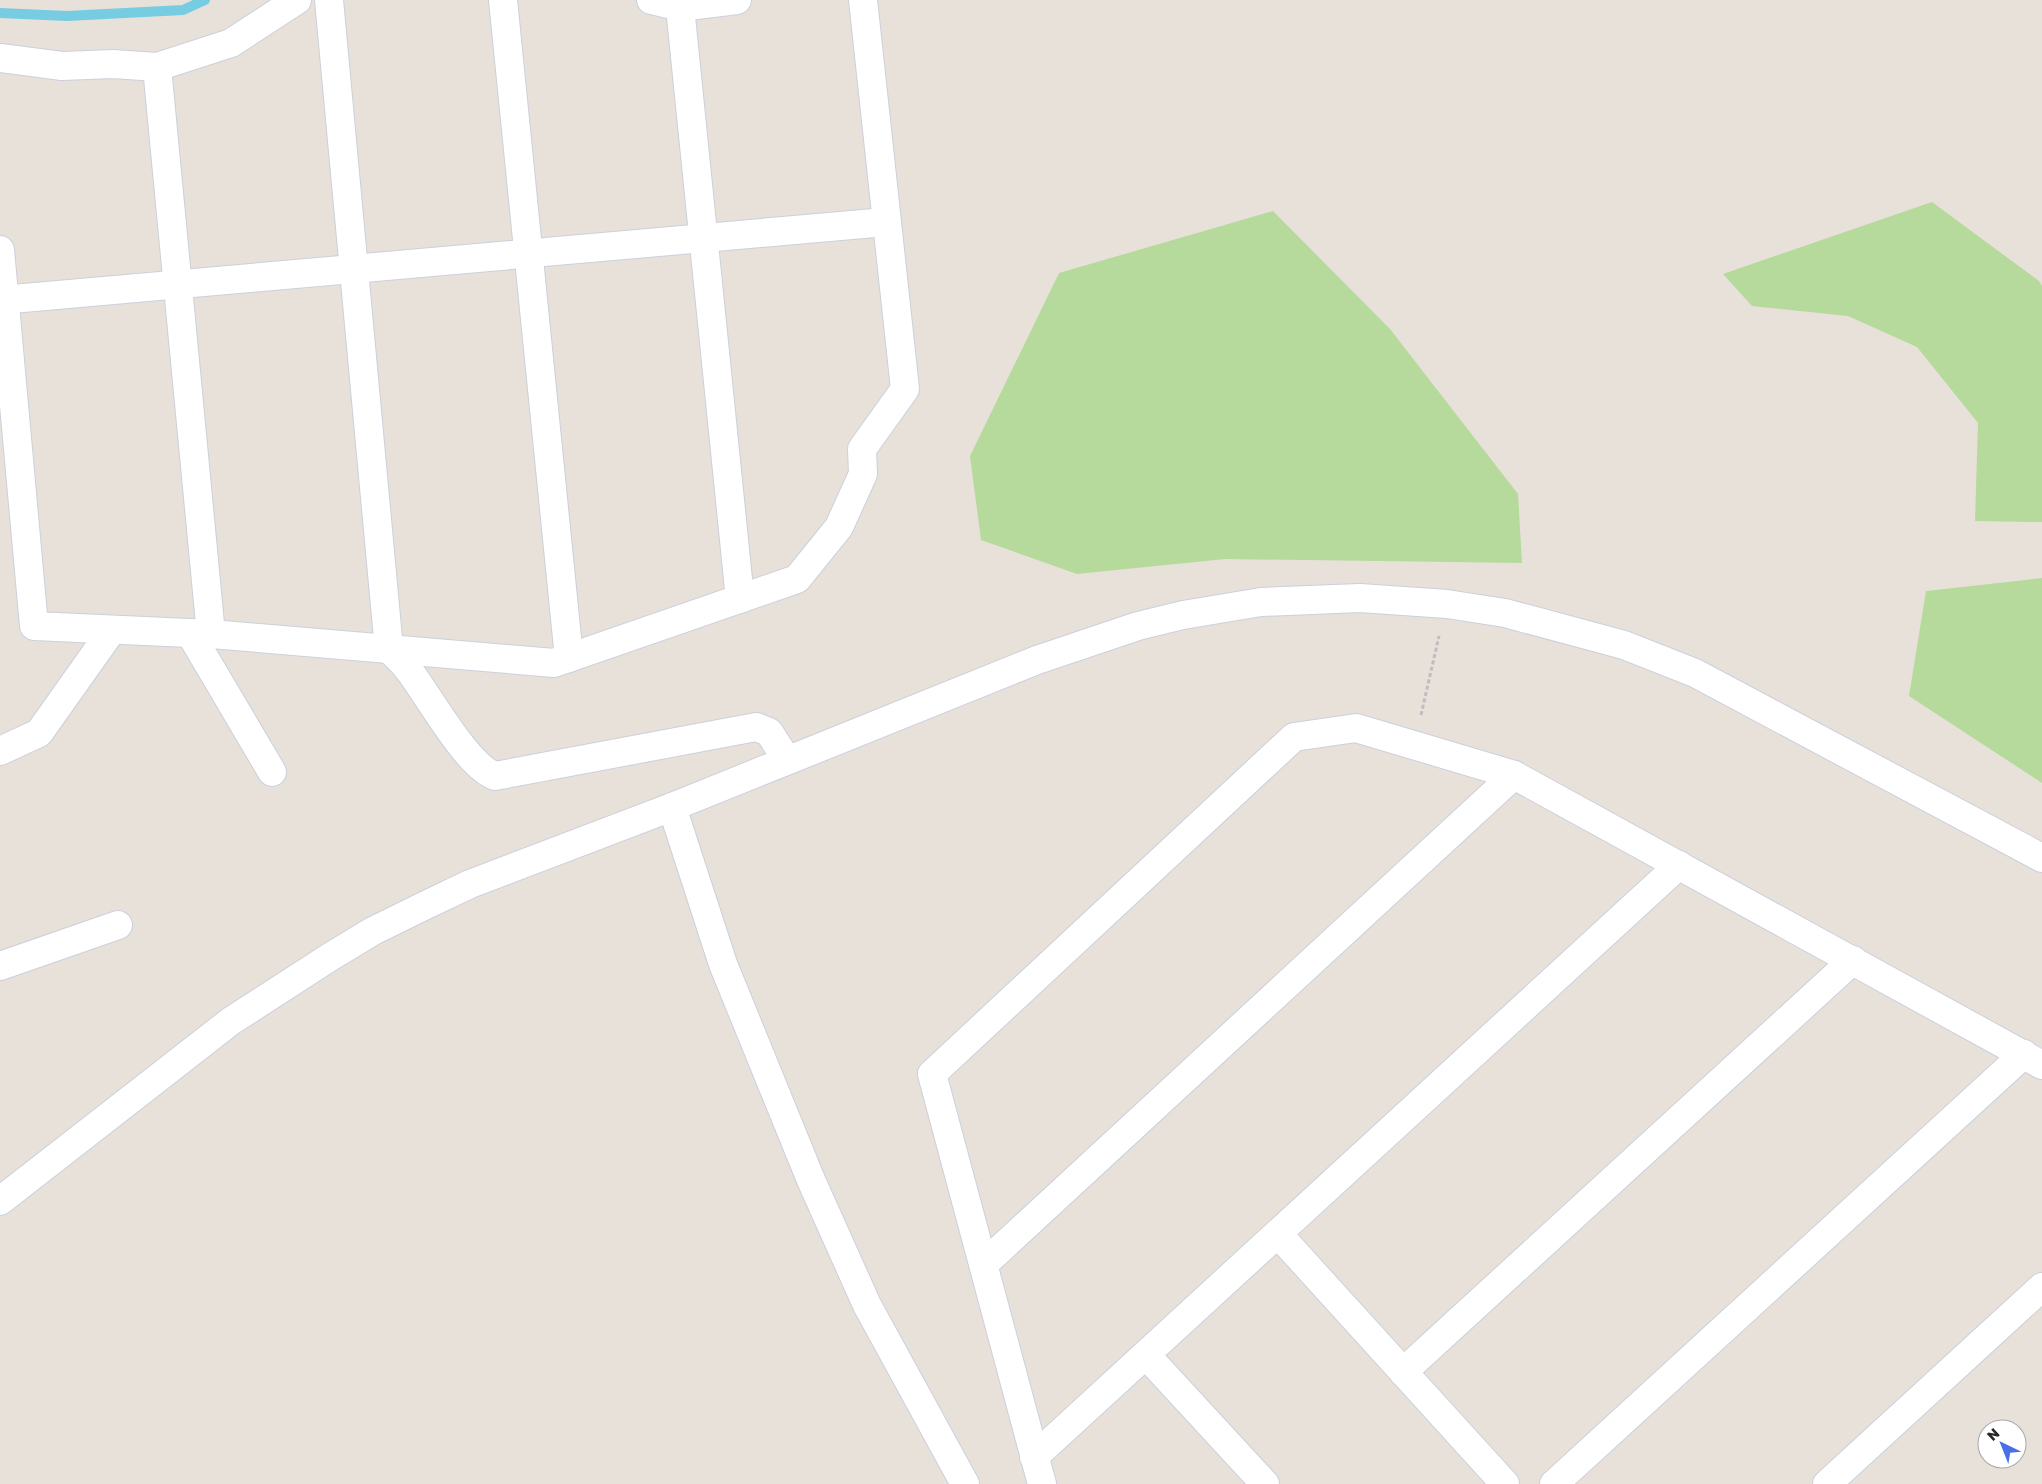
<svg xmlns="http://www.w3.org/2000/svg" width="2042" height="1484" font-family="'Golos Text',sans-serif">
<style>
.green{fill:#b5da9b}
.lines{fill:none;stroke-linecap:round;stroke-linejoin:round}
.stream{stroke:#76cce1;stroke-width:10}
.minor-casing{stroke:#ccd0db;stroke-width:30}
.tertiary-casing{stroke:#ccd0db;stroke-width:30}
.path{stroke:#bebebe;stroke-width:3;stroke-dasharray:4 2.5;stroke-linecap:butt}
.minor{stroke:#fff;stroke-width:28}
.tertiary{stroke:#fff;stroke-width:28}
</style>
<rect width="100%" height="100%" fill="#e8e1da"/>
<g class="green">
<path d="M1932 202 2039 281 2042 286V522L1975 521 1978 423 1917 347 1848 316 1752 306 1723 274Z"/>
<path d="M1273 211 1390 329 1518 494 1522 563 1225 559 1077 574 981 540 970 456 1059 273Z"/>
<path d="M2042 578V783L1909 696 1926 591Z"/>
</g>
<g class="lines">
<path class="stream" d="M0 13 67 16 183 10 205 0"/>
<g class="minor-casing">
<g id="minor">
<path d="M329 0 389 649C396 656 403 662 408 669 429 696 466 765 495 776L756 727 769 732 787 760"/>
<path d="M503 0 569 658"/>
<path d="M651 0 680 7 737 0"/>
<path d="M680 7 740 599"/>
<path d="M0 58 62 66 113 64 157 67 231 43 297 0"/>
<path d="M157 67 211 634"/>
<path d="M0 250 34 626 211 634 554 663 797 579 839 527 863 474 862 449 905 389 863 0"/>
<path d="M190 633 272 772"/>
<path d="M0 751 39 733 112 630"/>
<path d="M672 807 723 964 811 1180 867 1305 965 1484"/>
<path d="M0 966 118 925"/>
<path d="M1278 1234 1505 1484"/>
<path d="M984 1264 1514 775"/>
<path d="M1146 1355 1265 1484"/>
<path d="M1403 1372 1853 960"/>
<path d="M1034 1457 1679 865"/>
<path d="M1042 1484 932 1074 1294 737 1356 728 1514 775 2042 1065"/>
<path d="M1554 1484 2024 1054"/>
<path d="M1827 1484 2042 1287"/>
</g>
</g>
<g class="tertiary-casing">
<g id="tertiary">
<path d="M0 300 886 222"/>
<path d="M0 1201 231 1021 330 957 373 931 428 904 470 884 672 807 1037 660 1138 626 1183 615 1261 602 1360 598 1447 604 1505 613 1624 645 1695 673 2042 858"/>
</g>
</g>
<path class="path" d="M1421 715 1439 636"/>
<use href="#minor" class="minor"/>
<use href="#tertiary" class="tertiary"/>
</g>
<g transform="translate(2002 1444) rotate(317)"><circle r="24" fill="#ffffff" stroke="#a9a9a9"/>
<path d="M0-4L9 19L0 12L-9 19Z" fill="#4871e7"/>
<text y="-8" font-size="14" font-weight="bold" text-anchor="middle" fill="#272727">N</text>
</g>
</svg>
